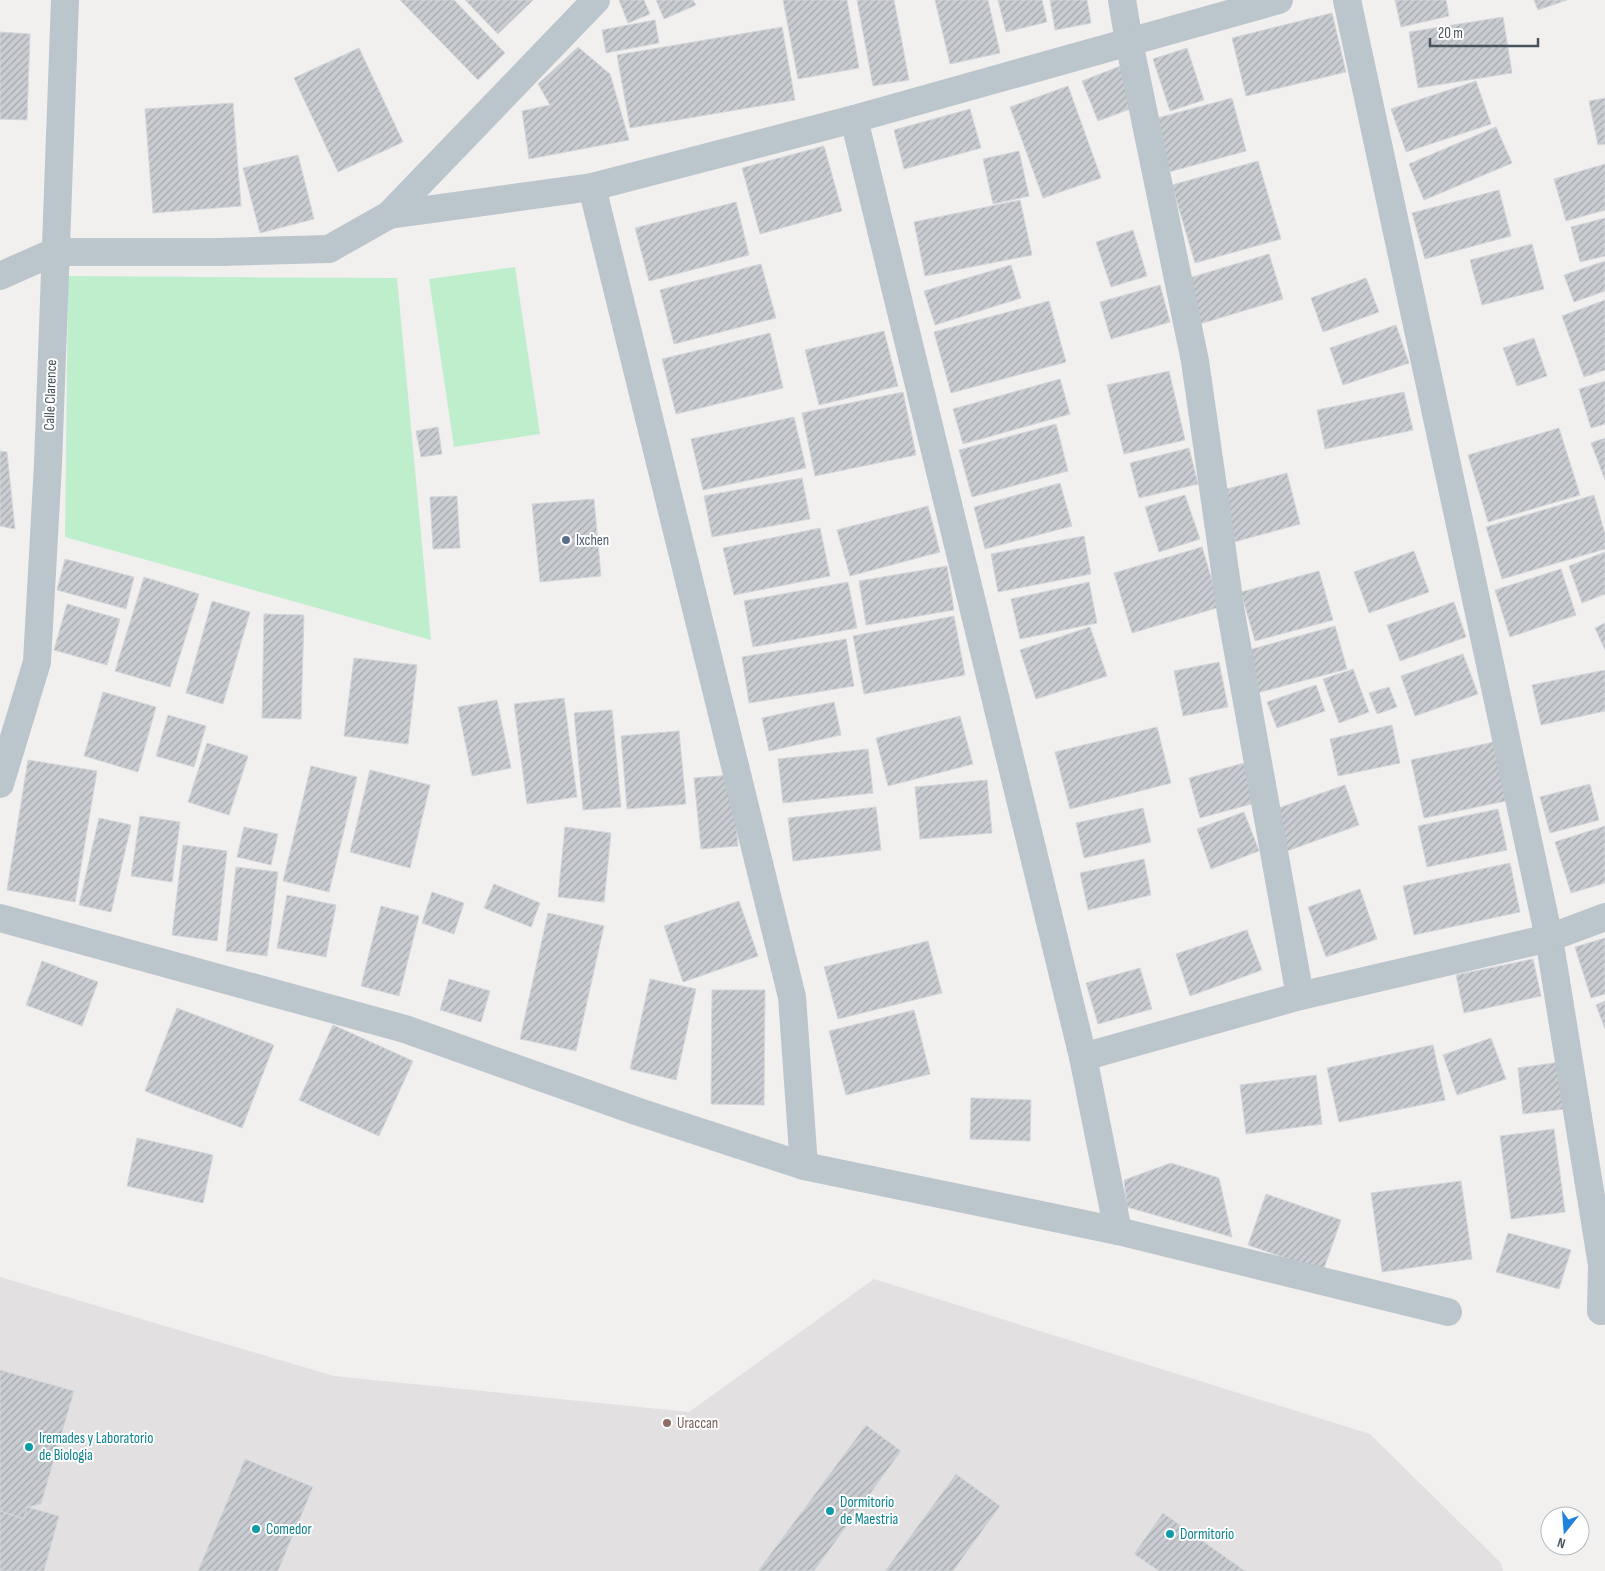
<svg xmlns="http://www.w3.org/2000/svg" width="1605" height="1571" font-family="'Sofia Sans Condensed',sans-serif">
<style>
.education{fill:#e3e0e1}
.grass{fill:#bfeecd}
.building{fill:url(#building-hatch);stroke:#d3d6da}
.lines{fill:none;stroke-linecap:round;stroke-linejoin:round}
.minor{stroke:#bbc5cc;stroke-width:28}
.service-dot{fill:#5c6f8a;stroke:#fff;stroke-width:2}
.education-dot{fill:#8d6e63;stroke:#fff;stroke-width:2}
.culture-dot{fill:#0f9aa8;stroke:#fff;stroke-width:2}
.labels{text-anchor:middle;stroke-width:4;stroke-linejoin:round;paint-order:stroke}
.street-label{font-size:15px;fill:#48545c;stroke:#fff}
.service-label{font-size:15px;fill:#4e5e75;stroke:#fff;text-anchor:start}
.education-label{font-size:15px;fill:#785e54;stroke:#fff;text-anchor:start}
.culture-label{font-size:15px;fill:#0d838f;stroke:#fff;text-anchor:start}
</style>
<defs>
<pattern id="building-hatch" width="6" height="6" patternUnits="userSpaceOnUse" patternTransform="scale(1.25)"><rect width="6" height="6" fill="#c9cdd2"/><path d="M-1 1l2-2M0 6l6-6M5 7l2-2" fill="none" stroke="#a5a9ae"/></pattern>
</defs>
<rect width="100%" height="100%" fill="#f2efef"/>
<path class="education" d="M0 1277 334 1376 689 1412 874 1279 1370 1434 1501 1563 1503 1571H0Z"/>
<g class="grass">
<path d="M515 267 540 434 454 447 429 279Z"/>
<path d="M68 276 397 278 431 640 65 537Z"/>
</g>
<g class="building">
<path d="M400 0H454L505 53 478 80Z"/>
<path d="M465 0H533L498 34Z"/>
<path d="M619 0H644L650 14 628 23Z"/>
<path d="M656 0H693L696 5 664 19Z"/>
<path d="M783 0H847L859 68 798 79Z"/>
<path d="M857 0H894L909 80 873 86Z"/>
<path d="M935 0H988L1000 53 950 64Z"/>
<path d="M998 0H1042L1047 22 1006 32Z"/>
<path d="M1050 0H1087L1091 23 1055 30Z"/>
<path d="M1395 0H1446L1449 16 1401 27Z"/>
<path d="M1534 0H1567L1538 10Z"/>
<path d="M1332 13 1346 72 1246 96 1232 38Z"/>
<path d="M1503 17 1512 73 1418 88 1409 32Z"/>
<path d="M655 20 659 43 606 53 602 30Z"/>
<path d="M782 27 795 100 630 128 617 55Z"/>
<path d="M0 32 30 34 27 120 0 119Z"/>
<path d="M578 47 610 74 629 140 529 159 522 111 550 105 538 84Z"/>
<path d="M359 48 403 142 338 172 294 78Z"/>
<path d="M1187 48 1204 100 1170 111 1153 59Z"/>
<path d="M1123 65 1138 106 1098 121 1082 81Z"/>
<path d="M1476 81 1491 124 1406 152 1391 109Z"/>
<path d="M1068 86 1101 178 1043 198 1010 107Z"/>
<path d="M1232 98 1246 151 1165 173 1150 120Z"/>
<path d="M1605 98V144L1598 145 1589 101Z"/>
<path d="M233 103 241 206 153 213 145 109Z"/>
<path d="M970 109 981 148 904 169 894 130Z"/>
<path d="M1496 127 1512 163 1424 200 1409 164Z"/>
<path d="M824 146 842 211 760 234 742 168Z"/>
<path d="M1019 151 1029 196 993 204 983 159Z"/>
<path d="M298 155 314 219 260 233 243 168Z"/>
<path d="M1258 161 1281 239 1195 263 1172 185Z"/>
<path d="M1605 164V210L1566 221 1554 179Z"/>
<path d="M1499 190 1511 236 1425 259 1412 213Z"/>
<path d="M1020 200 1032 255 925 276 914 222Z"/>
<path d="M736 202 749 255 649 281 635 228Z"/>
<path d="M1605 218V256L1580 262 1571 227Z"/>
<path d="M1133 230 1147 276 1111 287 1096 242Z"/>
<path d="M1532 244 1544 289 1482 305 1470 260Z"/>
<path d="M1269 254 1283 299 1193 326 1179 281Z"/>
<path d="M1605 261V291L1574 302 1564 275Z"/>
<path d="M761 264 776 318 674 344 660 290Z"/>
<path d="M1011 265 1021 298 935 325 924 291Z"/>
<path d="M1366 278 1379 312 1323 332 1311 298Z"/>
<path d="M1160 285 1170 322 1111 339 1100 302Z"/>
<path d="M1605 300V370L1584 377 1562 316Z"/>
<path d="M1049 301 1066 362 951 393 934 332Z"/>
<path d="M1396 325 1409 363 1343 385 1330 348Z"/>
<path d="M884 331 898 386 819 405 805 350Z"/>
<path d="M770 333 783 388 676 414 662 359Z"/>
<path d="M1534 338 1547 376 1517 386 1503 348Z"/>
<path d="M1169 371 1185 440 1124 454 1107 385Z"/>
<path d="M1060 379 1070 414 963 444 953 409Z"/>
<path d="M1605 381V424L1591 428 1579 389Z"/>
<path d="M903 392 916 455 815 476 802 413Z"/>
<path d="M1404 392 1413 430 1325 449 1317 410Z"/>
<path d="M794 417 806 468 703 490 691 439Z"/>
<path d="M1056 424 1068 471 972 497 959 450Z"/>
<path d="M438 427 442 454 421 457 416 431Z"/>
<path d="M1559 428 1580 495 1488 522 1468 455Z"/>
<path d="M1605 438V480L1591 443Z"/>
<path d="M1189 448 1198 484 1139 498 1130 463Z"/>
<path d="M0 451 7 452 15 529 0 526Z"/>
<path d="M1287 473 1300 524 1234 542 1219 491Z"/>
<path d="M802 478 810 519 712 537 704 496Z"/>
<path d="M1060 483 1072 526 985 549 974 507Z"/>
<path d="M1185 495 1200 539 1159 552 1145 507Z"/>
<path d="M1594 495 1605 534V549L1502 579 1486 527Z"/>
<path d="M457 496 460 548 433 549 430 497Z"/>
<path d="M594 499 601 576 540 582 532 504Z"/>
<path d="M928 506 940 552 850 576 837 530Z"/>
<path d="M820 528 830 576 734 595 723 548Z"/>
<path d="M1084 536 1091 574 998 592 991 554Z"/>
<path d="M1202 547 1220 607 1132 633 1114 573Z"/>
<path d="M1414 551 1429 592 1369 613 1354 572Z"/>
<path d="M1605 552V594L1582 603 1569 566Z"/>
<path d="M65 559 134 577 126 609 57 590Z"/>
<path d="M947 566 954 610 866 625 859 581Z"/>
<path d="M1561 569 1576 615 1510 637 1495 590Z"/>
<path d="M1319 571 1333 620 1255 641 1241 592Z"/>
<path d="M144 577 199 594 170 687 115 671Z"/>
<path d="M848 582 857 628 753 647 744 601Z"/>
<path d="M1089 582 1097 623 1020 639 1011 599Z"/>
<path d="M212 601 250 612 223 704 186 693Z"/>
<path d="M1454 602 1466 637 1400 661 1387 625Z"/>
<path d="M67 604 120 619 107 665 54 650Z"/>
<path d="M264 614 304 615 301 719 262 718Z"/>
<path d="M954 616 965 675 864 694 853 636Z"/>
<path d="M1605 623V650L1595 628Z"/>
<path d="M1335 626 1347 669 1257 693 1245 651Z"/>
<path d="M1090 627 1107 676 1036 699 1020 650Z"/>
<path d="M846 639 854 686 749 703 742 657Z"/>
<path d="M1463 654 1478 694 1415 716 1401 676Z"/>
<path d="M354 658 417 665 408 744 344 736Z"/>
<path d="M1219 662 1228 707 1183 716 1174 671Z"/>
<path d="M1353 669 1369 712 1339 723 1323 679Z"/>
<path d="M1605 670V711L1541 725 1532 685Z"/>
<path d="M1316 685 1325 711 1277 728 1267 702Z"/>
<path d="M1389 687 1397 707 1377 714 1369 693Z"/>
<path d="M103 692 156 707 138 772 84 756Z"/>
<path d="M564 698 577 797 527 804 514 704Z"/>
<path d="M497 700 511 768 472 776 458 707Z"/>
<path d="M834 702 841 735 769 751 762 718Z"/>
<path d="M612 710 621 807 583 810 574 713Z"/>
<path d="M168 715 206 726 194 767 156 756Z"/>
<path d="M960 716 973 764 888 786 876 738Z"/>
<path d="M1392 725 1400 763 1338 776 1330 739Z"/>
<path d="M1157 727 1171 783 1070 809 1055 752Z"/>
<path d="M679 731 686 804 627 809 621 736Z"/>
<path d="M1494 742 1506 801 1424 818 1411 760Z"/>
<path d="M207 743 248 756 229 815 188 802Z"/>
<path d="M868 749 873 793 783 803 778 759Z"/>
<path d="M28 760 97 771 75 902 7 890Z"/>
<path d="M1244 763 1255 803 1200 818 1189 778Z"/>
<path d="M311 766 357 777 329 892 283 881Z"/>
<path d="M370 770 430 785 410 868 350 852Z"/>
<path d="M732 775 738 846 701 849 694 778Z"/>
<path d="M987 780 992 833 920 839 915 787Z"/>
<path d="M1590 784 1599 820 1550 833 1540 797Z"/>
<path d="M1345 785 1359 825 1287 851 1273 810Z"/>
<path d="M876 807 881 850 793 861 788 818Z"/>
<path d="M1143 808 1151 842 1084 858 1076 823Z"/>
<path d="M1498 809 1507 850 1427 867 1418 826Z"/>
<path d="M1244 812 1259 851 1211 869 1197 829Z"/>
<path d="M140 816 180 822 172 882 131 876Z"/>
<path d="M99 818 131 825 111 912 79 905Z"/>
<path d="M1605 826V883L1571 893 1555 842Z"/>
<path d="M244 827 278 834 271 865 237 857Z"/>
<path d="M565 827 611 833 604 902 558 897Z"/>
<path d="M183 845 227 851 217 941 172 935Z"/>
<path d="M1144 859 1151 895 1088 910 1080 873Z"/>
<path d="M1510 863 1520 912 1414 935 1403 886Z"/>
<path d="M236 867 278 872 267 956 226 951Z"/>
<path d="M494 884 540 903 531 927 484 908Z"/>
<path d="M1360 889 1377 939 1326 957 1308 907Z"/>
<path d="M432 892 464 903 454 934 422 923Z"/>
<path d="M287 895 336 905 326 957 277 948Z"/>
<path d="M739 901 758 956 683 982 664 926Z"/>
<path d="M381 906 419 916 399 996 361 986Z"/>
<path d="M548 913 604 926 576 1051 520 1039Z"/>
<path d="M1247 930 1262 970 1190 996 1176 954Z"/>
<path d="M1605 938V994L1591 998 1575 947Z"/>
<path d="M928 941 942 993 838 1019 824 967Z"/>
<path d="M1533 959 1541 996 1464 1013 1456 975Z"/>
<path d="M42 961 98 982 82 1026 26 1005Z"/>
<path d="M1140 968 1152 1009 1098 1024 1086 983Z"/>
<path d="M449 979 490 991 481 1022 440 1010Z"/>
<path d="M650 979 696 989 676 1080 630 1069Z"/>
<path d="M712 990H765L764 1105 711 1104Z"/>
<path d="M1605 1001V1029L1596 1005Z"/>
<path d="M177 1008 274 1045 242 1128 145 1091Z"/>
<path d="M914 1010 930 1074 846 1095 829 1031Z"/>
<path d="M333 1025 413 1061 379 1136 299 1100Z"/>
<path d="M1491 1038 1506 1079 1457 1095 1443 1055Z"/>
<path d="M1433 1045 1445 1100 1339 1122 1327 1068Z"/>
<path d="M1560 1062 1565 1109 1523 1114 1518 1068Z"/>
<path d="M1316 1075 1322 1124 1246 1134 1240 1085Z"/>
<path d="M971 1098 1031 1100 1030 1141 970 1139Z"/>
<path d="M1554 1129 1565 1212 1511 1219 1500 1136Z"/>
<path d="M137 1138 213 1155 203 1203 127 1186Z"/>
<path d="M1171 1163 1219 1178 1232 1237 1127 1207 1124 1180Z"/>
<path d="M1461 1181 1472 1259 1382 1272 1371 1193Z"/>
<path d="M1266 1194 1341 1220 1323 1271 1248 1245Z"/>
<path d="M1508 1233 1571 1250 1559 1289 1496 1272Z"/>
<path d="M0 1370 74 1391 41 1504 27 1507 24 1519 0 1511Z"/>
<path d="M866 1425 901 1451 814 1571H758Z"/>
<path d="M245 1459 313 1487 278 1571H198Z"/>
<path d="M956 1474 1000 1506 953 1571H885Z"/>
<path d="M27 1507 59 1516 44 1571H0V1511L24 1519Z"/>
<path d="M1163 1513 1245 1571H1159L1134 1554Z"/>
</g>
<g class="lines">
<g class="minor">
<path d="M1122 0 1129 42 1195 361 1231 613 1300 996"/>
<path d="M1347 0 1549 938 1602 1265 1601 1311"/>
<path d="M854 119 1083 1057 1118 1231"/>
<path d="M592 187 792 997 804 1166"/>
<path d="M389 215 592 187 854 119 1279 0"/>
<path d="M0 276 54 252H221L329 249 389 215 596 0"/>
<path d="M0 784 37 662 48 464 65 0"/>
<path d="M0 918 405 1029 636 1111 804 1166 1118 1231 1448 1312"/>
<path d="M1083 1057 1300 996 1549 938 1605 917"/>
</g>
</g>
<circle class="service-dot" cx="566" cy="540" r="5"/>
<circle class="education-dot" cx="667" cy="1423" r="5"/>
<g class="culture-dot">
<circle cx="29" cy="1447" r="5"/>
<circle cx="830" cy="1511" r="5"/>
<circle cx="256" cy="1529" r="5"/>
<circle cx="1170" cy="1534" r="5"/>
</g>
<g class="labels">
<g class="street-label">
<text transform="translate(50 395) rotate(-88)" y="5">Calle Clarence</text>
</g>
<g class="service-label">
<text x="576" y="545">Ixchen</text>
</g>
<g class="education-label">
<text x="677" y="1428">Uraccan</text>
</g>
<g class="culture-label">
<text x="39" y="1443">Iremades y Laboratorio<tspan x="39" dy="17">de Biologia</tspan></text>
<text x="840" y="1507">Dormitorio<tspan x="840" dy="17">de Maestria</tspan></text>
<text x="266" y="1534">Comedor</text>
<text x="1180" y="1539">Dormitorio</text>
</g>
</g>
<g transform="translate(1565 1531) rotate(197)"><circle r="24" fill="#ffffff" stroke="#b6bbbe"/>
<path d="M0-4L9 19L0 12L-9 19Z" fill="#2082db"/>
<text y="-8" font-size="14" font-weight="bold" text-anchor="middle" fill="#48545c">N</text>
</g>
<path d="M1430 38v8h108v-8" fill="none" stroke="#48545c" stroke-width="2.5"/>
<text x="1438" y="38" font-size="15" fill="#48545c" stroke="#ffffff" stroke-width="4" paint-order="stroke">20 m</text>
</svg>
